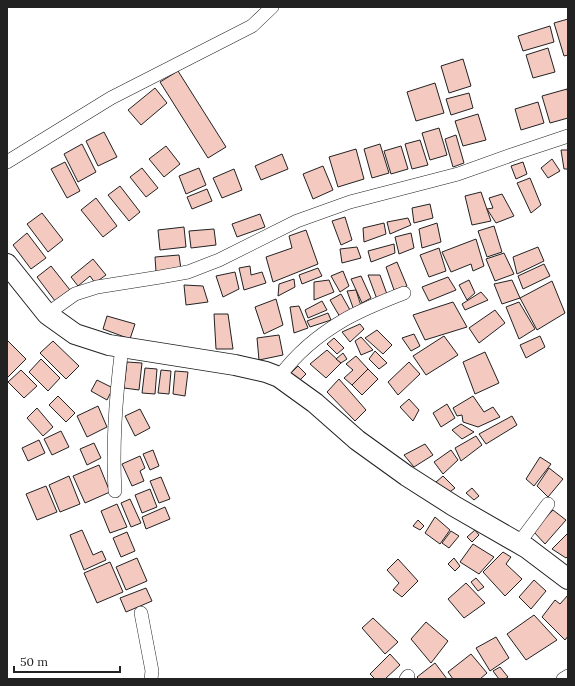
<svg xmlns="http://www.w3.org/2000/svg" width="575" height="686" font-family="Lora,serif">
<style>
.building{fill:#f3c9c0;stroke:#222}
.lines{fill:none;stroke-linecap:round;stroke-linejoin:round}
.street-casing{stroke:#222;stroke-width:14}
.primary-casing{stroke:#222;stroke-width:22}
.street{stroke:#fff;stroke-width:13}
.primary{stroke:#fff;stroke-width:20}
</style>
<rect width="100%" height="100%" fill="#fff"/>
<g class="building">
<path d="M568 19V55L564 56 554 23Z"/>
<path d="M550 26 554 42 523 51 518 36Z"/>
<path d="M548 48 555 72 533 78 526 55Z"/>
<path d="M463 59 471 86 449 93 441 66Z"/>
<path d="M178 71 226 147 208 158 160 82Z"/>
<path d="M435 83 444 113 416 121 407 92Z"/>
<path d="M155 88 167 103 141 125 128 110Z"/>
<path d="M567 89 568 94V118L550 123 542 96Z"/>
<path d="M469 93 473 108 451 115 446 99Z"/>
<path d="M538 102 544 123 521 130 515 109Z"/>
<path d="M478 114 486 140 463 146 455 121Z"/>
<path d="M439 128 447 155 430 160 422 133Z"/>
<path d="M104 132 117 157 98 166 86 141Z"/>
<path d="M456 135 464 163 453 167 445 139Z"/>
<path d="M420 140 428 165 412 169 405 144Z"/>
<path d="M82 144 96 172 78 182 64 154Z"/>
<path d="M380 144 389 173 372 178 364 149Z"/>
<path d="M166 146 180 164 164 177 149 159Z"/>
<path d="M401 146 408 169 391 174 384 151Z"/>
<path d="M356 149 364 179 338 187 329 157Z"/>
<path d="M561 150H568V169H564Z"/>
<path d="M282 154 288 169 261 180 255 166Z"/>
<path d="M552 159 560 171 548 178 541 168Z"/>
<path d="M65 162 80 191 67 198 51 169Z"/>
<path d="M523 162 527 174 516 179 511 166Z"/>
<path d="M323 166 333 190 313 199 303 174Z"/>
<path d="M142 168 158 188 146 197 130 177Z"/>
<path d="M199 168 206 185 186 194 179 176Z"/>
<path d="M234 169 242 190 222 198 213 178Z"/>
<path d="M530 178 541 205 531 213 517 183Z"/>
<path d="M120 186 140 212 129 221 108 195Z"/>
<path d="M207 189 212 201 192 209 187 197Z"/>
<path d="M481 192 491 221 472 225 465 196Z"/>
<path d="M502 194 514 216 496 223 487 209 493 208 489 198Z"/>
<path d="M96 198 117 226 103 237 81 210Z"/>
<path d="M430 204 433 218 414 223 412 208Z"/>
<path d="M42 213 63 240 48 252 27 224Z"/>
<path d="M260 214 265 227 237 237 232 224Z"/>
<path d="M345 217 352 240 341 245 332 221Z"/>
<path d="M408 218 411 225 390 234 387 222Z"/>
<path d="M384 223 386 234 364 242 363 228Z"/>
<path d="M437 223 441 242 422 248 419 229Z"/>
<path d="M494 226 502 252 487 257 478 231Z"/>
<path d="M184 227 186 247 160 250 158 230Z"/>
<path d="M214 229 216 245 191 248 189 231Z"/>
<path d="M306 230 318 264 273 282 266 257 292 248 289 236Z"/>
<path d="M27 233 46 258 31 269 13 245Z"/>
<path d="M411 233 414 248 399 254 395 237Z"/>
<path d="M476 239 484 266 473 271 471 264 451 272 442 252Z"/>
<path d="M394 244 395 253 371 262 368 251Z"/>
<path d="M357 247 361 258 342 263 340 249Z"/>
<path d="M538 247 544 261 517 274 513 257Z"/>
<path d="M439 248 446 271 429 277 420 255Z"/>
<path d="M504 253 514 274 495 281 486 259Z"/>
<path d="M179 255 181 269 156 272 155 257Z"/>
<path d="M93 259 106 275 95 283 90 276 78 286 71 277Z"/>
<path d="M397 262 407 286 394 290 386 267Z"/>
<path d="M544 264 550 276 523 289 518 276Z"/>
<path d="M51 266 70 290 55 301 37 277Z"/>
<path d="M250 266 251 275 262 272 266 283 244 290 239 268Z"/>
<path d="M318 268 322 276 302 284 299 275Z"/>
<path d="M343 271 349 286 340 292 331 276Z"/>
<path d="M235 272 239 289 223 297 216 276Z"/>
<path d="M368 275H380L388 297 378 302Z"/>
<path d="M361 276 371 298 362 303 351 279Z"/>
<path d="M448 277 456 290 429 301 422 287Z"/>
<path d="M294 279 295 287 278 296 279 284Z"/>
<path d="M329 280 334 292 314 300V282Z"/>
<path d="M469 280 475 293 467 300 459 285Z"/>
<path d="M512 280 520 298 502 304 494 284Z"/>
<path d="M552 281 565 313 537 330 520 298Z"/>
<path d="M184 285 203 286 208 302 186 305Z"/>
<path d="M356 290 362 309 355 313 347 291Z"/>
<path d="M481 292 488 300 465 310 462 304Z"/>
<path d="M341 294 350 310 340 317 330 300Z"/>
<path d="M276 299 283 325 264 334 255 307Z"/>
<path d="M322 301 327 310 308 318 305 310Z"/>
<path d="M453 302 467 327 425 340 413 315Z"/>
<path d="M519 302 535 329 519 339 506 307Z"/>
<path d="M299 306 308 328 294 333 290 307Z"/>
<path d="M495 310 505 323 479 343 469 328Z"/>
<path d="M328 313 331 320 310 327 307 321Z"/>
<path d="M214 314H228L233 349H216Z"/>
<path d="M107 316 135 324 130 339 103 329Z"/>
<path d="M360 324 364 329 350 342 342 332Z"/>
<path d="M377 330 392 345 383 354 365 338Z"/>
<path d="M414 334 420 346 411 351 402 338Z"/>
<path d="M279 335 283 355 259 360 257 338Z"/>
<path d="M444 336 458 355 426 375 413 356Z"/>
<path d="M540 336 545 347 526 358 520 345Z"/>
<path d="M361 337 373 350 361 355 355 341Z"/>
<path d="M334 338 344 348 337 354 327 344Z"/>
<path d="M7 340 26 359 7 378Z"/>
<path d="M53 341 79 366 66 379 40 353Z"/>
<path d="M327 350 341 363 326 378 310 364Z"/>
<path d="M375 351 387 363 379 369 369 359Z"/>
<path d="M485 352 499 383 475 394 463 362Z"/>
<path d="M343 353 347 359 341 363 336 359Z"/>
<path d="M356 356 368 369 352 385 344 378 353 370 346 364Z"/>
<path d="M41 359 60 378 48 391 29 372Z"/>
<path d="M127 362 142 363 139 390 124 388Z"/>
<path d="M409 362 420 374 398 395 388 382Z"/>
<path d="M298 366 306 374 297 383 289 375Z"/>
<path d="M145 368 157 369 155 394 142 393Z"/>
<path d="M368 369 378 379 362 395 352 385Z"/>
<path d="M21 370 37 386 24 398 8 382Z"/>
<path d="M161 370 171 371 169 394 158 393Z"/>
<path d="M175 371 188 372 185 396 173 394Z"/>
<path d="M339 379 366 410 355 421 327 392Z"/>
<path d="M97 380 113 388 107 400 91 391Z"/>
<path d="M58 396 75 413 66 422 49 405Z"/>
<path d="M473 396 484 412 493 407 500 417 478 427 463 422 462 415 457 416 453 408Z"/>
<path d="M409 399 419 410 413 421 400 407Z"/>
<path d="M447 404 455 418 441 427 433 413Z"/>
<path d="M98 406 107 427 87 437 77 416Z"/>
<path d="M37 408 53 427 43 436 27 418Z"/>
<path d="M140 409 150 428 135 436 125 416Z"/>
<path d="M512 416 517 425 486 444 479 434Z"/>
<path d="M461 424 474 432 462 439 452 430Z"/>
<path d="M61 431 69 447 52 455 44 439Z"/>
<path d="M476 436 482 445 461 461 455 448Z"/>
<path d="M39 440 45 453 28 461 22 448Z"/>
<path d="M94 443 101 458 87 465 80 449Z"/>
<path d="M425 444 433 455 414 467 404 455Z"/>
<path d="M153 450 159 466 150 470 143 454Z"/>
<path d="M451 450 458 460 443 474 434 462Z"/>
<path d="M140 456 145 468 140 471 144 481 132 486 122 464Z"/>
<path d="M540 457 551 464 534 486 526 479Z"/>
<path d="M99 465 110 492 85 503 73 476Z"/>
<path d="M549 468 563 479 548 497 537 486Z"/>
<path d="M69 476 80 504 60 512 49 485Z"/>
<path d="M443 476 455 488 447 494 436 482Z"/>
<path d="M161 477 170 499 159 503 150 481Z"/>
<path d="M46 486 57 512 37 520 26 494Z"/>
<path d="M472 488 479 496 474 500 466 493Z"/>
<path d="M150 489 157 507 142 513 135 495Z"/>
<path d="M130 499 141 523 131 527 121 503Z"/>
<path d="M117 504 127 527 110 533 101 511Z"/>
<path d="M165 507 170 519 146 529 142 517Z"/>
<path d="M553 510 566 520 545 544 533 531Z"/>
<path d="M435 517 450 530 440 544 425 533Z"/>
<path d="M418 520 424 526 420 530 413 526Z"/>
<path d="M82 530 93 555 102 551 106 560 84 570 70 535Z"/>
<path d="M475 530 479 535 472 542 467 537Z"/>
<path d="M451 531 459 536 449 548 442 543Z"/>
<path d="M127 532 135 551 121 557 113 538Z"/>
<path d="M568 533V556L566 558 552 549Z"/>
<path d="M473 544 494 557 479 574 460 562Z"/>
<path d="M503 552 511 557 506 564 522 579 505 596 483 572Z"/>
<path d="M137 558 147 581 126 590 116 567Z"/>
<path d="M454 558 460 566 455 571 448 564Z"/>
<path d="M398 559 418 581 402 597 393 590 399 583 387 570Z"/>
<path d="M110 562 123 592 97 603 84 573Z"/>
<path d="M476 578 484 587 478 591 471 582Z"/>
<path d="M534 580 546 591 531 609 519 597Z"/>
<path d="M466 583 485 603 464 618 448 599Z"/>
<path d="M146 588 152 601 126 612 120 598Z"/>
<path d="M568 595V636L565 640 542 617 555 600 560 604Z"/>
<path d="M534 615 557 640 526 660 507 634Z"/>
<path d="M373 618 398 642 385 654 362 628Z"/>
<path d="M426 622 448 641 431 663 411 639Z"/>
<path d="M496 637 509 658 490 671 476 648Z"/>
<path d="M390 654 400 665 385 679H375L370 674Z"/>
<path d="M471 654 487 673 480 679H453L448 672Z"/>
<path d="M435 663 447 679H419L417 677Z"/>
<path d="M500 667 508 677 505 679H499L493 671Z"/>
</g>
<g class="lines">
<g class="street-casing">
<g id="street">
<path d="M7 162 111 98 252 26 272 7"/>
<path d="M47 314 75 294 97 287 160 277 188 272 219 260 297 221 350 202 458 174 517 153 568 136"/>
<path d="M279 377C296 354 320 334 344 320 363 309 384 301 404 293"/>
<path d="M115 491C112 442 116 394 122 347"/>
<path d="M519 543 548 504"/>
<path d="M141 613 152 671 151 679"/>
<path d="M406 679 408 676"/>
<path d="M563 679 568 676"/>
</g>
</g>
<g class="primary-casing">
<path id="primary" d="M7 264 47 314 75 334 109 345 235 365 266 372 279 377 315 403 357 440 407 476 454 506 527 548 568 579"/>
</g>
<use href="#street" class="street"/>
<use href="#primary" class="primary"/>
</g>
<rect width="575" height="686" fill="none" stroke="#222222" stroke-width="16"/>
<path d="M14 666v6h106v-6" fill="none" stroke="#222222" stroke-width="2"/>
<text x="20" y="666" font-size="12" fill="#222222" stroke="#ffffff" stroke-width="3" paint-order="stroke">50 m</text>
</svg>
